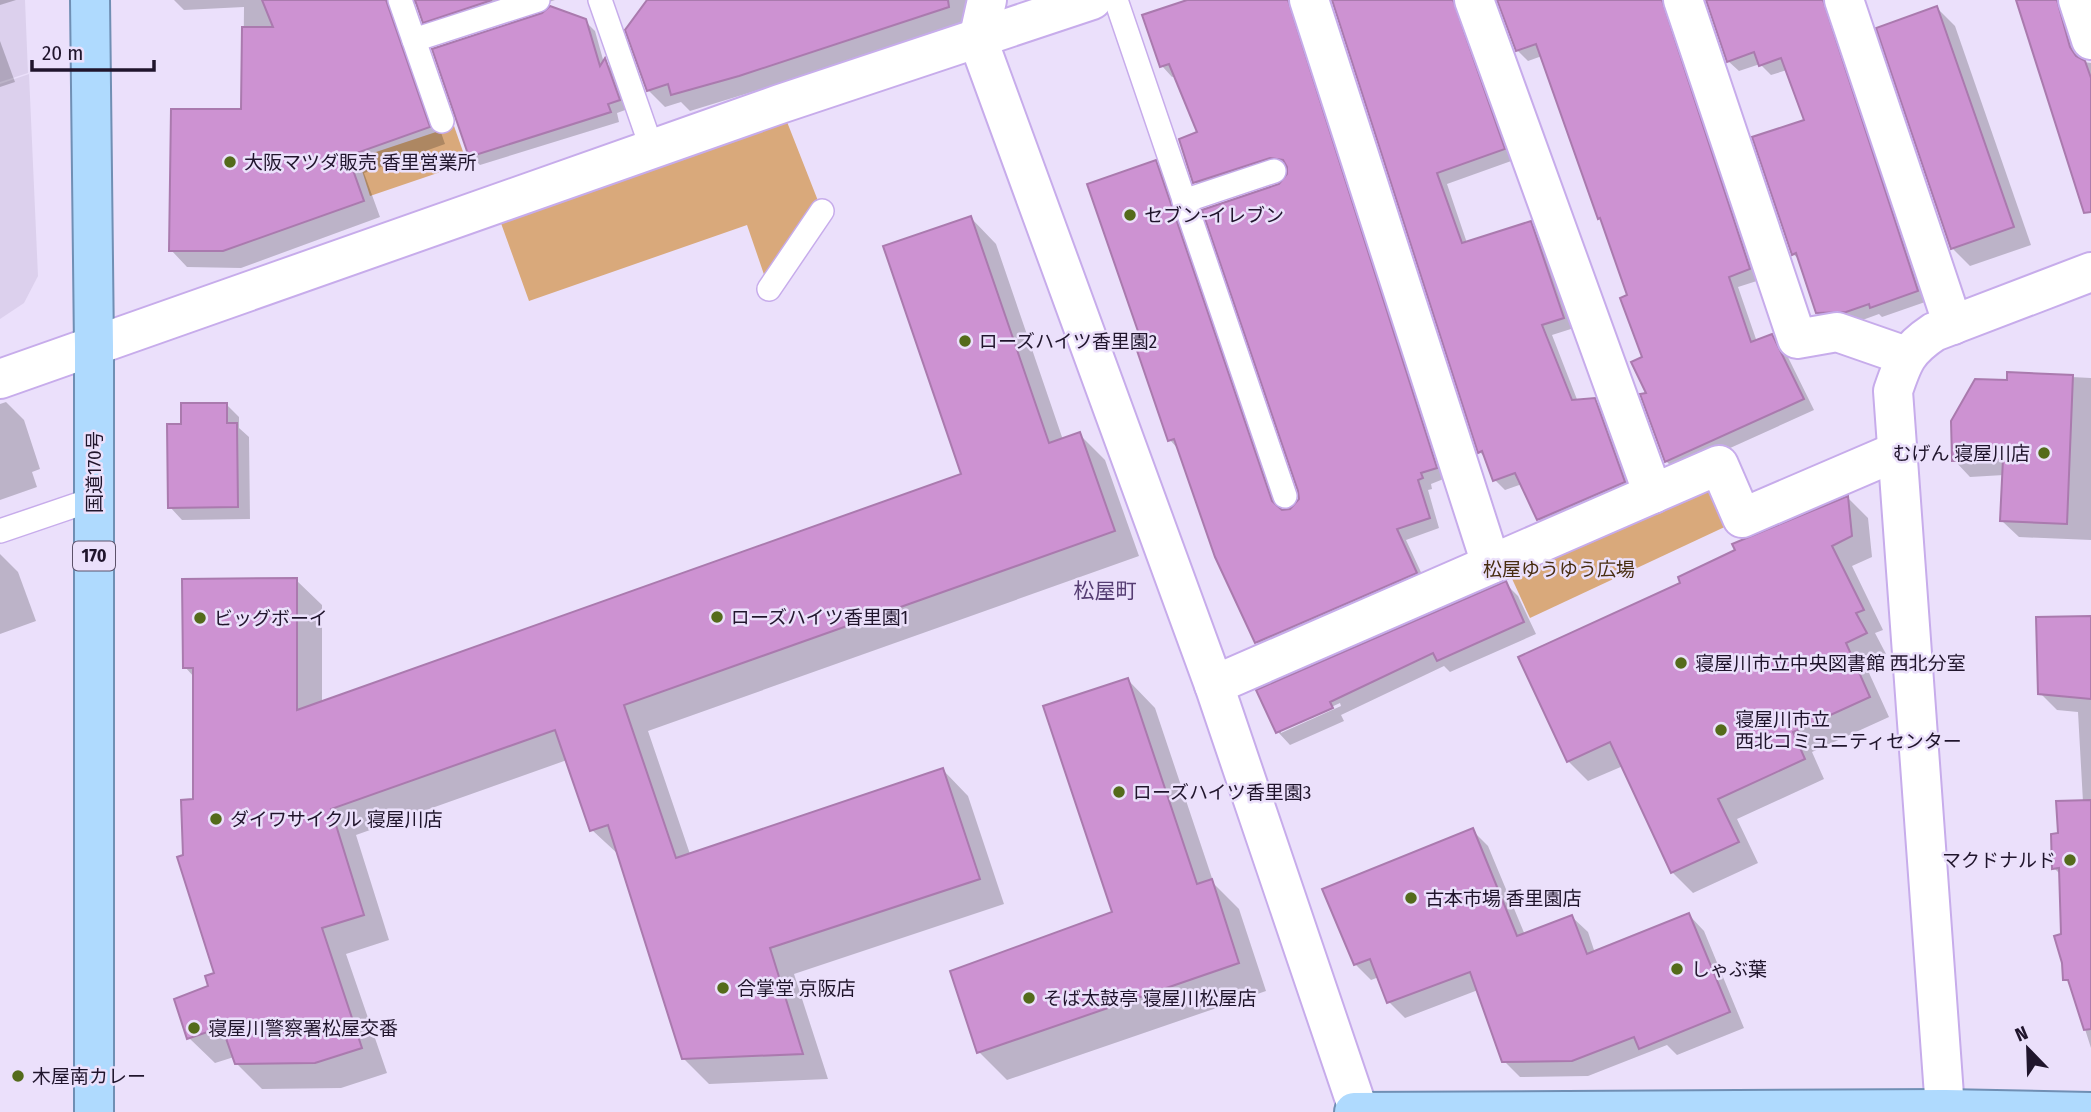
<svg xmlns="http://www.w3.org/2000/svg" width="2091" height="1112" font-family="'Fira Sans Condensed','Noto Sans JP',sans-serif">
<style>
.built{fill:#dcd0ed}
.green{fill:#d9a97b}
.shadow{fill:#0003;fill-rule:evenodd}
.building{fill:#cd92d2;stroke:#aa7aae;stroke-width:2}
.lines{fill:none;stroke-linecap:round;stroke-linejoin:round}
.service-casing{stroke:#c7aceb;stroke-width:26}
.minor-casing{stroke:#c7aceb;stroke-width:42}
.tertiary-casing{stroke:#c7aceb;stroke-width:42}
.trunk-casing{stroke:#708fb4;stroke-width:42}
.service{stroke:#fff;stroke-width:23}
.minor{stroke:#fff;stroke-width:38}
.tertiary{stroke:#fff;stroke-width:38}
.trunk{stroke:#afdafe;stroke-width:38}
.poi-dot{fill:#546b1b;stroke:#ebe0fb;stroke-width:2.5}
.labels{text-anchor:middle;stroke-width:5;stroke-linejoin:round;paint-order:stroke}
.shield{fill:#ebe0fb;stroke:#5d526a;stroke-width:2}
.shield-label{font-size:18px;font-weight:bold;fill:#20152c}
.poi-label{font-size:19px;fill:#20152c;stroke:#ebe0fb;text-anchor:start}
.street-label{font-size:19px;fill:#20152c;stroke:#ebe0fb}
.park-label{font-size:19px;fill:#482d11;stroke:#ebe0fb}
.neighbourhood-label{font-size:21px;fill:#563d73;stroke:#ebe0fb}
</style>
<rect width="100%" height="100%" fill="#ebe0fb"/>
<g class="built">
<path d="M0 0H25L28 73 0 82Z"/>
<path d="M29 74 38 276 24 303 0 319V84Z"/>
</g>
<g class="green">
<path d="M780 104 822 211 769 289 747 225 529 301 493 201Z"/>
<path d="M454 126 467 163 370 196 358 158Z"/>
<path d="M1719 465 1746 517 1530 618 1503 559Z"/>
</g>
<g class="shadow">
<path d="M0 0H16L0 5Z"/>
<path d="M174 0H555L441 38 424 22 417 3 405 8 403 23 445 144 364 173 380 217 241 268 187 267 171 250 243 111 244 7 184 10Z"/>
<path d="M648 0H978L973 24 690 111 681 102 665 107 648 90Z"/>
<path d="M1192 0H1301L1446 478 1431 484 1432 489 1428 490 1439 528 1406 540 1426 583 1267 653 1257 642 1179 450 1170 440 1143 338 1155 162 1166 172 1281 510 1289 511 1298 506 1300 491 1280 185 1289 175V169L1282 167 1205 193 1195 182 1199 133 1176 76 1172 77 1162 66Z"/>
<path d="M1334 0H1466L1514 160 1447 184 1467 243 1530 223 1541 233 1574 328 1552 335 1578 402 1594 400 1605 411 1635 493 1549 530 1538 519 1522 484 1505 490 1495 480 1487 460 1480 452Z"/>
<path d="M1499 0H1675L1760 280 1738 287 1757 342 1772 336 1783 347 1814 410 1677 472 1666 461 1642 395 1648 394 1644 358 1629 296 1542 56 1528 61 1517 50Z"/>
<path d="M1706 0H1828L1928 301 1882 317 1879 314 1857 322 1828 323 1817 313 1800 260 1793 254 1806 121 1787 70 1771 75 1760 64 1739 71 1728 61Z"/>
<path d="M2019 0H2075L2069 11 2083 62 2091 63V213L2084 206Z"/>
<path d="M1937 8 1955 26 2031 245 1970 266 1952 248Z"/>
<path d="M585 21 595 31 604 63 614 69 628 109 617 113 619 122 480 165 471 156Z"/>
<path d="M0 41 15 82 0 87Z"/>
<path d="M971 218 996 244 1063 440 1079 434 1105 460 1139 556 648 731 690 854 943 770 968 796 1004 904 794 974 828 1079 709 1084 683 1058 619 855 592 830 567 760 356 835 389 940 346 954 387 1073 341 1088 262 1089 236 1063 234 1057 215 1063 189 1038 216 974 185 856 195 801 194 677 185 667 296 580 322 605V703L963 475Z"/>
<path d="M2009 374 2091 378V540L2019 537 2002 521 2004 475 1970 477 1954 460 2008 381Z"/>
<path d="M6 402 24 420 40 469 32 472 37 487 0 500V404Z"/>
<path d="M227 405 239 417V428L249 437 250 519 182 520 170 507Z"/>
<path d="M1848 498 1868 518 1872 557 1852 566 1883 630 1875 633 1886 654 1865 664 1889 717 1812 752 1824 779 1737 819 1758 863 1693 893 1672 872 1623 766 1588 781 1568 761 1683 583Z"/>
<path d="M0 554 18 572 36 621 0 634Z"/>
<path d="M1506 584 1518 596 1536 634 1450 672 1444 666 1341 715 1344 721 1290 745 1278 732 1259 691ZM1340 703 1341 706 1281 733V730Z"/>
<path d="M2091 617V1048L2056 938 2063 935 2061 875 2054 868 2060 835 2083 802 2078 712 2057 710 2040 693Z"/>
<path d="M1128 680 1155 708 1214 884 1239 909 1266 991 1007 1080 979 1052 1114 913Z"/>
<path d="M1472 830 1488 846 1525 935 1572 917 1588 932 1595 953 1689 915 1704 931 1744 1028 1677 1055 1667 1045 1588 1076 1520 1077 1504 1061 1478 990 1405 1018 1389 1002 1379 977 1371 980 1355 964Z"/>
</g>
<g class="building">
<path d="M262 0H386L430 127 348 156 364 201 223 251H169L171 109H241L242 27H273Z"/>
<path d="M415 0H492L423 23Z"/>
<path d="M647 0H948L949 7 739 76 671 95 668 84 647 91 625 30Z"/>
<path d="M1187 0H1288L1437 468 1421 473 1423 478 1418 480 1430 518 1397 529 1417 573 1255 643 1215 557 1174 439 1168 441 1133 339 1140 337 1087 184 1156 160 1272 501 1282 510 1290 509 1299 499 1298 491 1202 210 1279 184 1287 174V167L1283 160 1270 158 1193 183 1179 139 1197 132 1169 64 1160 67 1142 15Z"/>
<path d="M1332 0H1453L1505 149 1437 173 1462 243 1531 221 1564 318 1542 325 1572 400 1595 398 1625 482 1537 520 1515 473 1493 481 1482 451 1478 453Z"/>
<path d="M1497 0H1662L1750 269 1729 277 1751 342 1772 334 1804 399 1665 462 1640 394 1646 393 1631 362 1642 357 1620 298 1627 295 1600 218 1598 219 1536 44 1516 51Z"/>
<path d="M1706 0H1823L1918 291 1870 308 1869 304 1846 312 1816 313 1796 253 1792 255 1752 137 1804 120 1781 58 1759 66 1754 52 1727 62Z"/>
<path d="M2016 0H2057L2070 47 2076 56 2085 61 2091 78V212L2084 213Z"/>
<path d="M550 6 586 19 600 66 605 58 620 100 608 104 611 112 469 157 432 49 542 13Z"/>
<path d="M1937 6 2014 227 1951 249 1876 28Z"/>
<path d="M971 216 1049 443 1080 432 1115 531 624 705 676 858 943 768 980 879 770 948 803 1054 682 1059 608 825 590 831 555 730 331 809 364 915 322 928 362 1048 315 1063 235 1064 222 1027 187 1039 174 999 208 986 205 976 214 973 177 857 183 855 181 800 193 799V668H183L182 579 297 578V710L961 474 883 246Z"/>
<path d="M2007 372 2073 375 2067 524 2000 521 2003 459 1952 461 1951 421 1975 379 2007 380Z"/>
<path d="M181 403H227V423H237L238 507 168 508 167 424H181Z"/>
<path d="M1848 496 1852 536 1832 546 1864 610 1856 613 1867 633 1846 643 1870 697 1793 732 1805 759 1718 799 1739 842 1671 873 1610 742 1567 762 1518 657 1680 583 1678 577 1735 550 1732 544Z"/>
<path d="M1506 581 1524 622 1437 661 1433 653 1330 702 1333 708 1276 733 1256 690Z"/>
<path d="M2091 616V699L2038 694 2036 617Z"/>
<path d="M1128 678 1197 884 1212 879 1239 963 977 1053 950 971 1112 912 1043 706Z"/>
<path d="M2091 800V1029L2084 1030 2068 980H2063L2062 963 2054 936 2061 934 2059 868 2052 869 2051 834 2058 833 2056 801Z"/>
<path d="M1473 828 1517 936 1572 915 1587 954 1689 913 1730 1012 1639 1049 1634 1037 1572 1061 1502 1062 1470 972 1387 1003 1370 959 1354 965 1322 889Z"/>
</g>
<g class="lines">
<g class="service-casing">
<g id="service">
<path d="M400 0 442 121"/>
<path d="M600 0 652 149"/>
<path d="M1116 0 1285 496"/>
<path d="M414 40 538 0"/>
<path d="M1184 201 1274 171"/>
<path d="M769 289 822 211"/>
<path d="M0 531 94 499"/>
</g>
</g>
<g class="minor-casing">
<g id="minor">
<path d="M987 0 978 40 1214 685 1359 1112"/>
<path d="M1309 0 1491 564"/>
<path d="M1474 0 1653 494"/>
<path d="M1683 0 1797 339 1837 332 1906 356"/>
<path d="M1844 0 1953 325"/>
<path d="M2078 0 2091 40"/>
<path d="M0 379 780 104 1092 0"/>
<path d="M1214 685 1719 465 1742 518 1898 451"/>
</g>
</g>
<g class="tertiary-casing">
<path id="tertiary" d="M1945 1109 1893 391C1903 361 1907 350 1934 332L2091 272"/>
</g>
<g class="trunk-casing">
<g id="trunk">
<path d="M90 0 94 347V1112"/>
<path d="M1354 1112 1945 1109 2091 1112"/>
</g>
</g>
<use href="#service" class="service"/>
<use href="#minor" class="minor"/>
<use href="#tertiary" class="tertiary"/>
<use href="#trunk" class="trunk"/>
</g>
<g class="poi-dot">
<circle cx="230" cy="162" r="7"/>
<circle cx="1130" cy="215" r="7"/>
<circle cx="965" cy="341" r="7"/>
<circle cx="2044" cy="453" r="7"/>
<circle cx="717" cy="617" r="7"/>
<circle cx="200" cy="618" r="7"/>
<circle cx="1681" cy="663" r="7"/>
<circle cx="1721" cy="730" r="7"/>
<circle cx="1119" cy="792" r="7"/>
<circle cx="216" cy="819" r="7"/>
<circle cx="2070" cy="860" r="7"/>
<circle cx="1411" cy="898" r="7"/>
<circle cx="1677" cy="969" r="7"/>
<circle cx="723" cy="988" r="7"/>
<circle cx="1029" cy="998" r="7"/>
<circle cx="194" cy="1028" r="7"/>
<circle cx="18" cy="1076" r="7"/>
</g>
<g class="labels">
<rect class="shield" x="73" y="541.5" width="42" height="29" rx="5"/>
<g class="shield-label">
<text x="94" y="562">170</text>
</g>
<g class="poi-label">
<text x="244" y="169">大阪マツダ販売 香里営業所</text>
<text x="1144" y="222">セブン-イレブン</text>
<text x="979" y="348">ローズハイツ香里園2</text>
<text x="2030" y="460" text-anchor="end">むげん 寝屋川店</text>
<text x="731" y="624">ローズハイツ香里園1</text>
<text x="214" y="625">ビッグボーイ</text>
<text x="1695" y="670">寝屋川市立中央図書館 西北分室</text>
<text x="1735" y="726">寝屋川市立<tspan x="1735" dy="22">西北コミュニティセンター</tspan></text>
<text x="1133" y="799">ローズハイツ香里園3</text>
<text x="230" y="826">ダイワサイクル 寝屋川店</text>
<text x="2056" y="867" text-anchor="end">マクドナルド</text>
<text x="1425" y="905">古本市場 香里園店</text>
<text x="1691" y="976">しゃぶ葉</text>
<text x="737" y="995">合掌堂 京阪店</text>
<text x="1043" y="1005">そば太鼓亭 寝屋川松屋店</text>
<text x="208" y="1035">寝屋川警察署松屋交番</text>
<text x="32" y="1083">木屋南カレー</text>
</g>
<g class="street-label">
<text transform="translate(94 472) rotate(-90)" y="7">国道170号</text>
</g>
<g class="park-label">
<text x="1559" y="576">松屋ゆうゆう広場</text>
</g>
<g class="neighbourhood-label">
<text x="1105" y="598">松屋町</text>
</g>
</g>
<g transform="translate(2028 1049) rotate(337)" stroke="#ebe0fb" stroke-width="5" paint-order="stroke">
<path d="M0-5L12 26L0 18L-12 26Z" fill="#20152c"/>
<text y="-10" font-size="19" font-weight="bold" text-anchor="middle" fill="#20152c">N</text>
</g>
<path d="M32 60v10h122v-10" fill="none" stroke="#20152c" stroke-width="3.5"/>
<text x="42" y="60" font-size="21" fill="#20152c" stroke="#ebe0fb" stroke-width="5" paint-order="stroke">20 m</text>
</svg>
